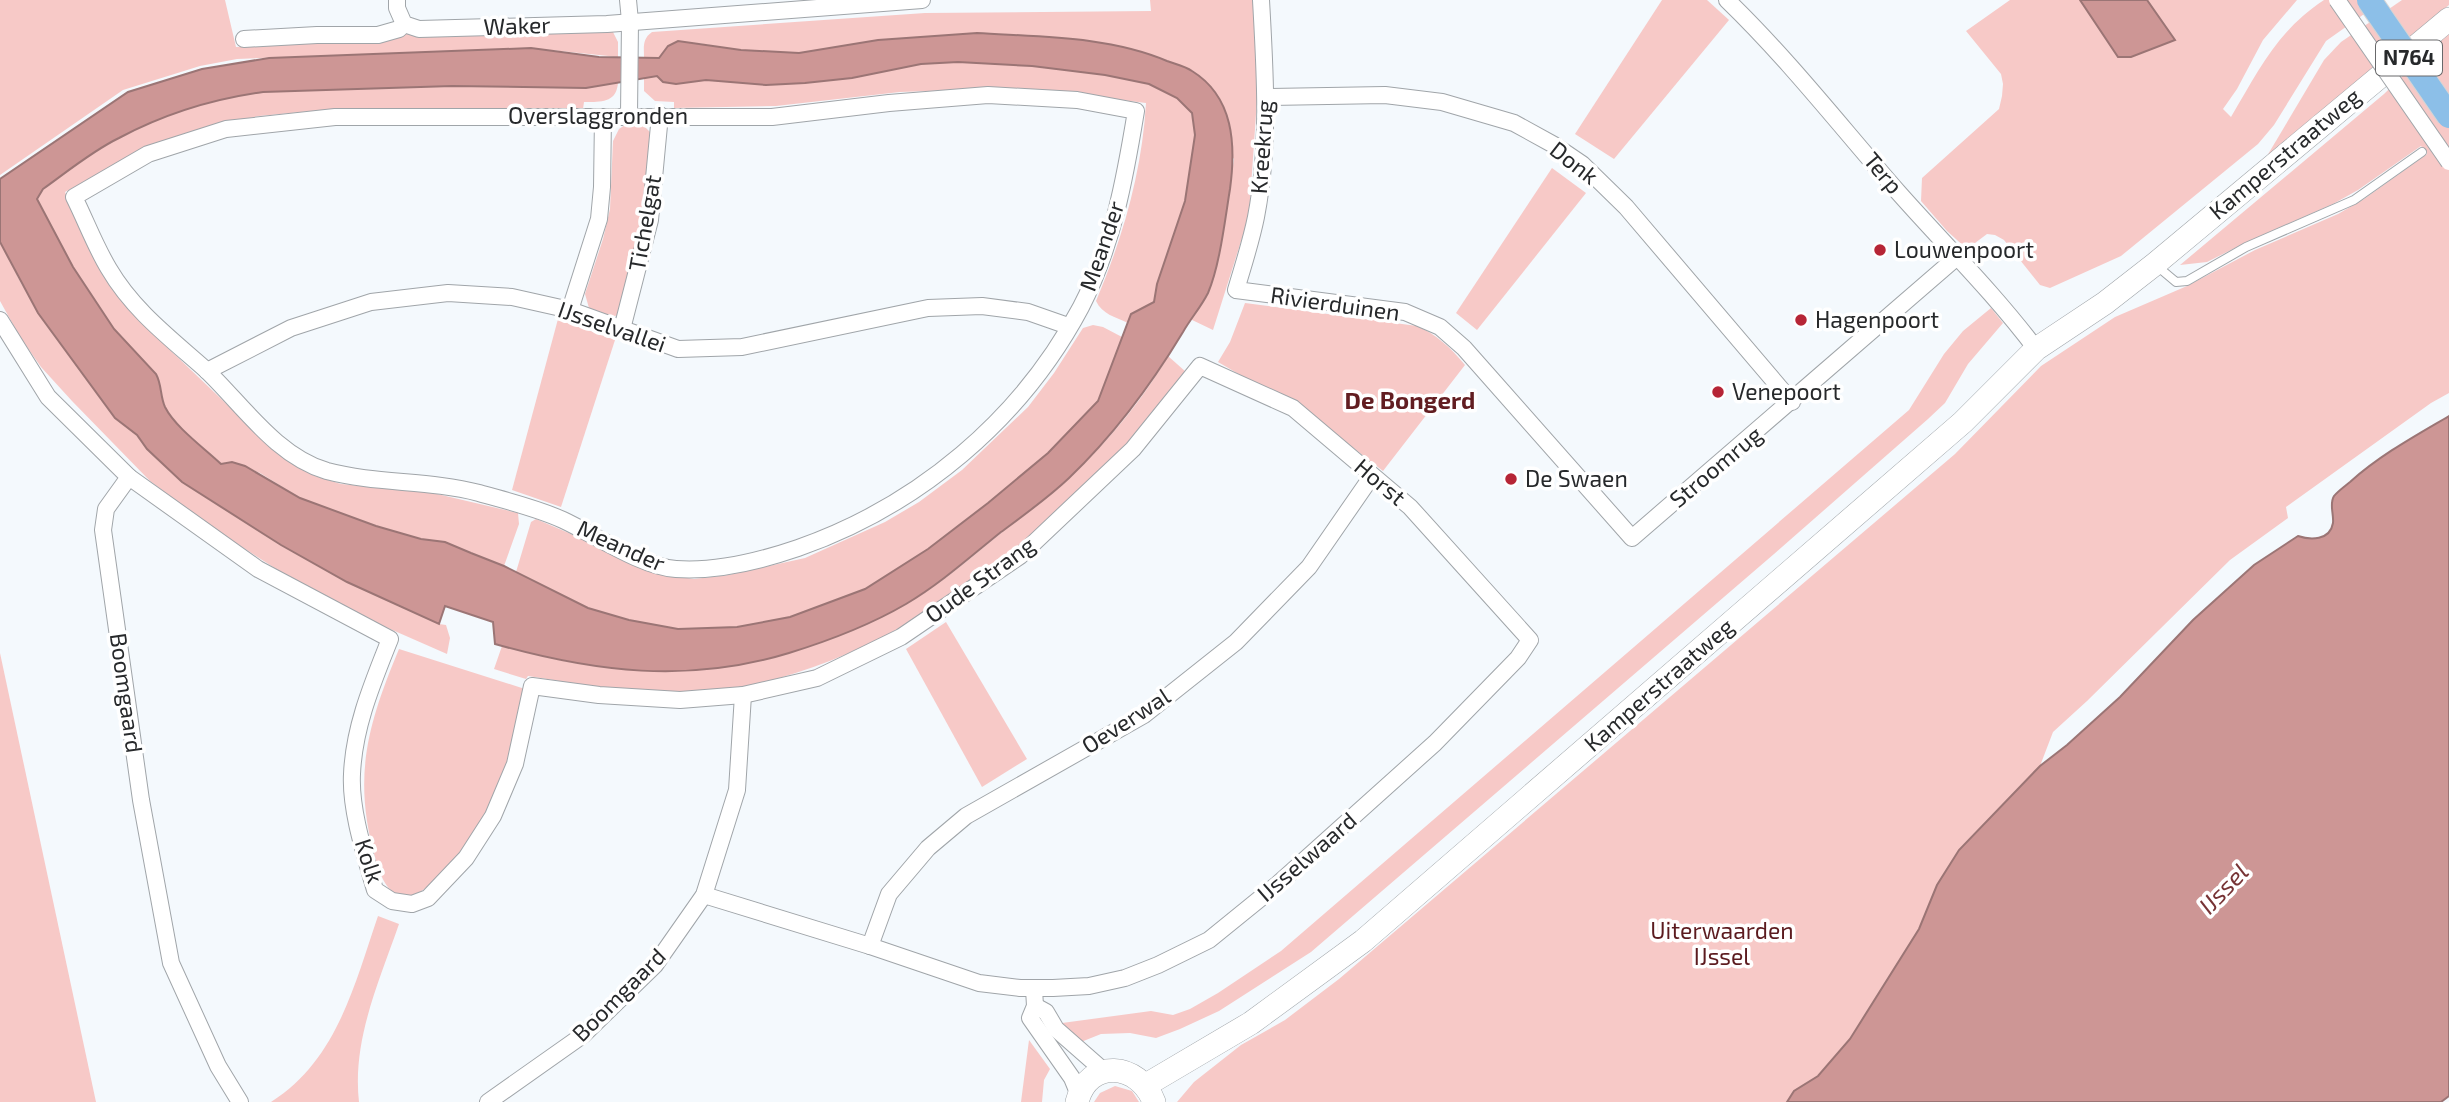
<svg xmlns="http://www.w3.org/2000/svg" width="2449" height="1102" font-family="'Exo 2',sans-serif">
<style>
.green{fill:#f7c9c7}
.water{fill:#cd9695;stroke:#9b7575;stroke-width:2;fill-rule:evenodd}
.lines{fill:none;stroke-linecap:round;stroke-linejoin:round}
.lane-casing{stroke:#a0a5a9;stroke-width:10}
.street-casing{stroke:#a0a5a9;stroke-width:18}
.secondary-casing{stroke:#a0a5a9;stroke-width:24}
.lane{stroke:#fff;stroke-width:8}
.street{stroke:#fff;stroke-width:16}
.secondary{stroke:#fff;stroke-width:23}
.street-bridge-casing{stroke:#a0a5a9;stroke-width:18;stroke-linecap:butt}
.primary-bridge-casing{stroke:#d4d4d5;stroke-width:26;stroke-linecap:butt}
.street-bridge{stroke:#fff;stroke-width:16}
.primary-bridge{stroke:#8cbfe8;stroke-width:24}
.poi-dot{fill:#b62536;stroke:#fff;stroke-width:2.5}
.labels{text-anchor:middle;stroke-width:7;stroke-linejoin:round;paint-order:stroke}
.shield{fill:#fff;stroke:#68696b;stroke-width:2}
.shield-label{font-size:21px;font-weight:bold;fill:#27292b}
.street-label{font-size:23px;fill:#27292b;stroke:#fff}
.poi-label{font-size:23px;fill:#27292b;stroke:#fff;text-anchor:start}
.park-label{font-size:23px;fill:#5c1b1f;stroke:#fff}
.neighbourhood-label{font-size:24px;font-weight:bold;fill:#621d21;stroke:#fff}
.water-label{font-size:24px;font-style:italic;fill:#773335;stroke:#fff}
</style>
<rect width="100%" height="100%" fill="#f4f9fd"/>
<g class="green">
<path d="M0 0H225L236 47 379 40 409 32 420 35 613 32 618 42V57L531 48 237 59 200 66 123 90 0 175Z"/>
<path d="M1150 0H1258L1260 56 1249 216 1213 330 1190 319C1221 292 1228 199 1234 159L1136 50 1070 39 977 33 799 53 741 50 697 43 668 46 660 58H644C644 47 642 39 652 32L925 13 1151 11Z"/>
<path d="M1662 0H1707L1729 20 1614 159 1575 134Z"/>
<path d="M2010 0H2080L2118 57H2130L2174 40 2147 0H2297L2263 40 2237 89 2223 109 2231 117C2259 70 2277 31 2324 0H2384L2326 41 2274 125 2258 144 2121 256 2050 288 2040 285 2004 240 1995 235 1987 234 1967 249 1947 231 1921 201 1922 178 1999 109 2002 96 2003 84 2001 74 1966 31Z"/>
<path d="M2402 0H2449V5L2267 156 2324 60 2341 42Z"/>
<path d="M2449 34V393L2431 403 2286 507 2288 518 2230 560 2087 701 2053 732 2040 766 1959 850 1937 885 1919 929 1850 1039 1818 1076 1794 1091 1787 1102H1177L1194 1082 1241 1045 1285 1020 1339 979 1955 454 2041 366 2115 317 2187 286 2255 250 2338 214 2364 199 2427 154 2421 146 2358 190 2333 204 2251 240 2207 262 2180 265 2384 94 2430 49Z"/>
<path d="M958 62 1032 66 1105 75 1149 84 1177 98 1191 112 1195 135 1185 201 1157 284 1154 302 1131 314 1128 323C1115 317 1102 314 1096 301 1123 237 1142 172 1146 103L1048 91 985 89 900 92 776 106 674 108V102L655 101 644 91V78L658 76 676 84 706 80 766 85 805 83 852 78 921 64Z"/>
<path d="M618 82C617 103 601 102 584 102L583 109 323 110 259 116 221 124 122 161 65 192 90 248 144 325 264 440 292 463 315 476 341 484 433 493 518 513 519 524 504 566 445 542 421 539 376 526 300 498 260 473 232 462 221 464C204 449 176 427 165 407 160 396 162 385 156 375L114 329 73 267 37 199 42 189C67 172 92 151 119 138 164 114 212 99 263 92L452 86 586 88Z"/>
<path d="M628 123 642 124 653 135 650 190 618 315 612 317 595 312 589 308 585 294 603 239 610 209 613 141 619 129Z"/>
<path d="M1552 168 1586 193 1477 330 1456 313Z"/>
<path d="M0 242 22 285 115 418 137 435 147 449 182 482 281 545 347 582 439 624 446 625 450 638 447 654 381 625 298 583 206 524 150 481 72 401 41 367 20 337 0 301Z"/>
<path d="M1245 303 1417 326C1437 335 1450 347 1465 365L1383 471 1319 421 1218 362 1230 342Z"/>
<path d="M1991 308 2003 323 1968 364 1945 403 1928 419 1774 554 1311 952 1219 1011 1180 1029 1156 1038 1130 1033 1101 1034 1081 1042 1062 1023 1151 1011 1173 1015 1190 1009 1218 993 1281 951 1909 410 1944 354 1963 331Z"/>
<path d="M558 319 615 340 561 507 512 490Z"/>
<path d="M1093 325 1103 327 1122 337 1099 401 1048 453 988 503 928 549 865 589 790 617 737 627 678 629 629 620 588 608 516 572 531 522 536 519 667 575 694 579 728 575 805 558 885 522 919 502 962 470 1028 407 1054 373 1083 328Z"/>
<path d="M1168 356 1186 372C1168 395 1150 421 1130 442 1013 567 849 692 671 694 623 694 575 683 528 676L526 679 494 669 502 646C618 679 713 681 828 639 854 629 881 618 905 605 943 583 977 552 1011 525 1030 510 1051 496 1068 479 1106 444 1142 401 1168 356Z"/>
<path d="M946 622 1027 759 982 787 906 649Z"/>
<path d="M399 649 525 689C509 762 496 821 440 875 430 884 418 898 404 896 386 894 381 875 376 861 352 778 367 726 399 649Z"/>
<path d="M0 653 96 1102H0Z"/>
<path d="M378 916 399 924C379 982 352 1040 359 1102H271C337 1060 354 986 378 916Z"/>
<path d="M1029 1040 1050 1069 1044 1080 1042 1102H1021Z"/>
<path d="M1115 1086 1132 1091 1139 1102H1094L1100 1093Z"/>
</g>
<g class="water">
<path d="M2080 0H2147L2175 40 2131 57H2118Z"/>
<path d="M977 33C1040 37 1108 36 1167 61 1175 64 1185 66 1192 71 1234 97 1236 145 1230 189 1225 219 1220 265 1208 293 1201 307 1191 318 1183 332 1151 385 1114 435 1069 478 1048 498 1024 515 1001 532 970 557 940 584 906 604 870 625 828 641 789 653 688 684 594 672 495 644L493 622 445 606 439 624 347 582 281 545 182 482 147 449 137 435 115 418 38 313 0 242V179L128 92 202 69 269 58 531 48 599 57 659 58 668 46 678 41 741 50 799 53 878 40ZM958 62 1032 66 1105 75 1149 84 1177 98 1192 113 1195 135 1185 201 1157 284 1154 302 1131 314 1098 401 1048 453 988 503 928 549 865 589 790 617 737 627 678 629 629 620 588 608 504 566 471 553 445 542 421 539 376 526 300 498 245 466 232 462 221 464C204 448 175 427 165 407 160 396 162 385 156 374L114 329 73 267 37 199 43 189C67 172 92 151 119 138 164 114 212 99 263 92L452 86 586 88 657 76 663 82 676 84 706 80 766 85 805 83 852 78 921 64Z"/>
<path d="M2449 416V1096L2441 1102H1787L1794 1091 1818 1076 1850 1039 1919 929 1937 885 1959 850 2040 766 2067 745 2120 697 2193 620 2254 565 2298 536C2310 540 2330 541 2333 523 2334 514 2329 504 2334 496 2338 491 2345 486 2350 482 2380 455 2415 436 2449 416Z"/>
</g>
<g class="lines">
<g class="lane-casing">
<path id="lane" d="M2157 266 2176 282 2187 281 2246 247 2354 200 2422 152"/>
</g>
<g class="street-casing">
<g id="street">
<path d="M397 0V8L404 24 419 29 607 24 922 0"/>
<path d="M628 0 630 21 629 115"/>
<path d="M1261 0C1265 72 1270 145 1256 217 1251 242 1243 266 1236 290L1405 312 1440 327 1464 348 1632 538 1957 257"/>
<path d="M1727 0C1789 60 1841 127 1898 192 1944 244 1994 293 2036 349"/>
<path d="M244 39 317 35H378L399 29 404 24"/>
<path d="M988 95 1077 100 1136 111C1125 178 1113 245 1081 307 1021 420 918 506 798 548 760 561 717 572 676 569 642 567 595 535 563 520 537 508 507 501 479 493 429 480 376 484 327 471 276 456 242 404 205 369 170 338 133 310 109 269 95 246 86 221 74 197L148 154 226 129 335 117H772L889 103Z"/>
<path d="M1266 97 1385 95 1442 102 1514 123 1554 145 1582 164 1626 207 1792 402"/>
<path d="M570 310 599 219 602 187 603 117"/>
<path d="M0 320 48 397 129 477 106 509 103 530 141 800 171 963 218 1066 240 1102"/>
<path d="M622 329 650 220 660 115"/>
<path d="M207 371 291 328 371 302 448 293 512 297 570 310 678 349 742 347 928 308 982 306 1028 312 1068 326"/>
<path d="M129 477 258 569 390 639C373 682 354 726 352 774 350 810 365 855 375 890L392 901 412 904 428 898 466 858 493 816 515 764 532 686 599 695 680 700 743 695 817 678 901 637 1020 556 1133 449 1200 366 1293 408 1410 507 1530 640 1518 658 1435 743 1278 884 1209 940 1158 965 1125 978 1089 986 1053 988H1020L979 983 870 946 704 895"/>
<path d="M870 946 889 894 928 848 966 816 1144 715 1236 642 1309 567 1372 476"/>
<path d="M1034 989 1035 1006 1030 1018 1072 1078 1079 1095"/>
<path d="M1035 1006 1046 1012 1056 1029 1105 1072"/>
<path d="M488 1102 583 1035 655 965 704 895 737 790 743 695"/>
</g>
</g>
<g class="secondary-casing">
<g id="secondary">
<path d="M1146 1085 1251 1023 1363 941 1963 422 2036 349 2105 303 2155 264 2449 19"/>
<path d="M1077 1102C1088 1058 1139 1062 1154 1102"/>
</g>
</g>
<use href="#lane" class="lane"/>
<use href="#street" class="street"/>
<use href="#secondary" class="secondary"/>
<g class="street-bridge-casing">
<path id="street-bridge" d="M2337 0 2449 162"/>
</g>
<g class="primary-bridge-casing">
<path id="primary-bridge" d="M2369 0 2449 116"/>
</g>
<use href="#street-bridge" class="street-bridge"/>
<use href="#primary-bridge" class="primary-bridge"/>
</g>
<g class="poi-dot">
<circle cx="1880" cy="250" r="7"/>
<circle cx="1801" cy="320" r="7"/>
<circle cx="1718" cy="392" r="7"/>
<circle cx="1511" cy="479" r="7"/>
</g>
<g class="labels">
<rect class="shield" x="2376" y="40.5" width="66" height="35" rx="5"/>
<g class="shield-label">
<text x="2409" y="65">N764</text>
</g>
<g class="street-label">
<text transform="translate(517 26) rotate(-2)" y="8">Waker</text>
<text x="598" y="124">Overslaggronden</text>
<text transform="translate(1262 147) rotate(-86)" y="8">Kreekrug</text>
<text transform="translate(2285 154) rotate(-40)" y="8">Kamperstraatweg</text>
<text transform="translate(1574 163) rotate(38)" y="8">Donk</text>
<text transform="translate(1883 173) rotate(50)" y="8">Terp</text>
<text transform="translate(645 223) rotate(-80)" y="8">Tichelgat</text>
<text transform="translate(1102 246) rotate(-71)" y="8">Meander</text>
<text transform="translate(1335 304) rotate(8)" y="8">Rivierduinen</text>
<text transform="translate(612 327) rotate(19)" y="8">IJsselvallei</text>
<text transform="translate(1716 467) rotate(-40)" y="8">Stroomrug</text>
<text transform="translate(1380 482) rotate(40)" y="8">Horst</text>
<text transform="translate(621 546) rotate(24)" y="8">Meander</text>
<text transform="translate(980 580) rotate(-36)" y="8">Oude Strang</text>
<text transform="translate(1659 685) rotate(-41)" y="8">Kamperstraatweg</text>
<text transform="translate(126 693) rotate(82)" y="8">Boomgaard</text>
<text transform="translate(1126 721) rotate(-33)" y="8">Oeverwal</text>
<text transform="translate(1307 857) rotate(-41)" y="8">IJsselwaard</text>
<text transform="translate(369 861) rotate(72)" y="8">Kolk</text>
<text transform="translate(619 995) rotate(-45)" y="8">Boomgaard</text>
</g>
<g class="poi-label">
<text x="1894" y="258">Louwenpoort</text>
<text x="1815" y="328">Hagenpoort</text>
<text x="1732" y="400">Venepoort</text>
<text x="1525" y="487">De Swaen</text>
</g>
<g class="park-label">
<text x="1722" y="939">Uiterwaarden<tspan x="1722" dy="26">IJssel</tspan></text>
</g>
<g class="neighbourhood-label">
<text x="1410" y="409">De Bongerd</text>
</g>
<g class="water-label">
<text transform="translate(2224 889) rotate(-46)" y="8">IJssel</text>
</g>
</g>
</svg>
